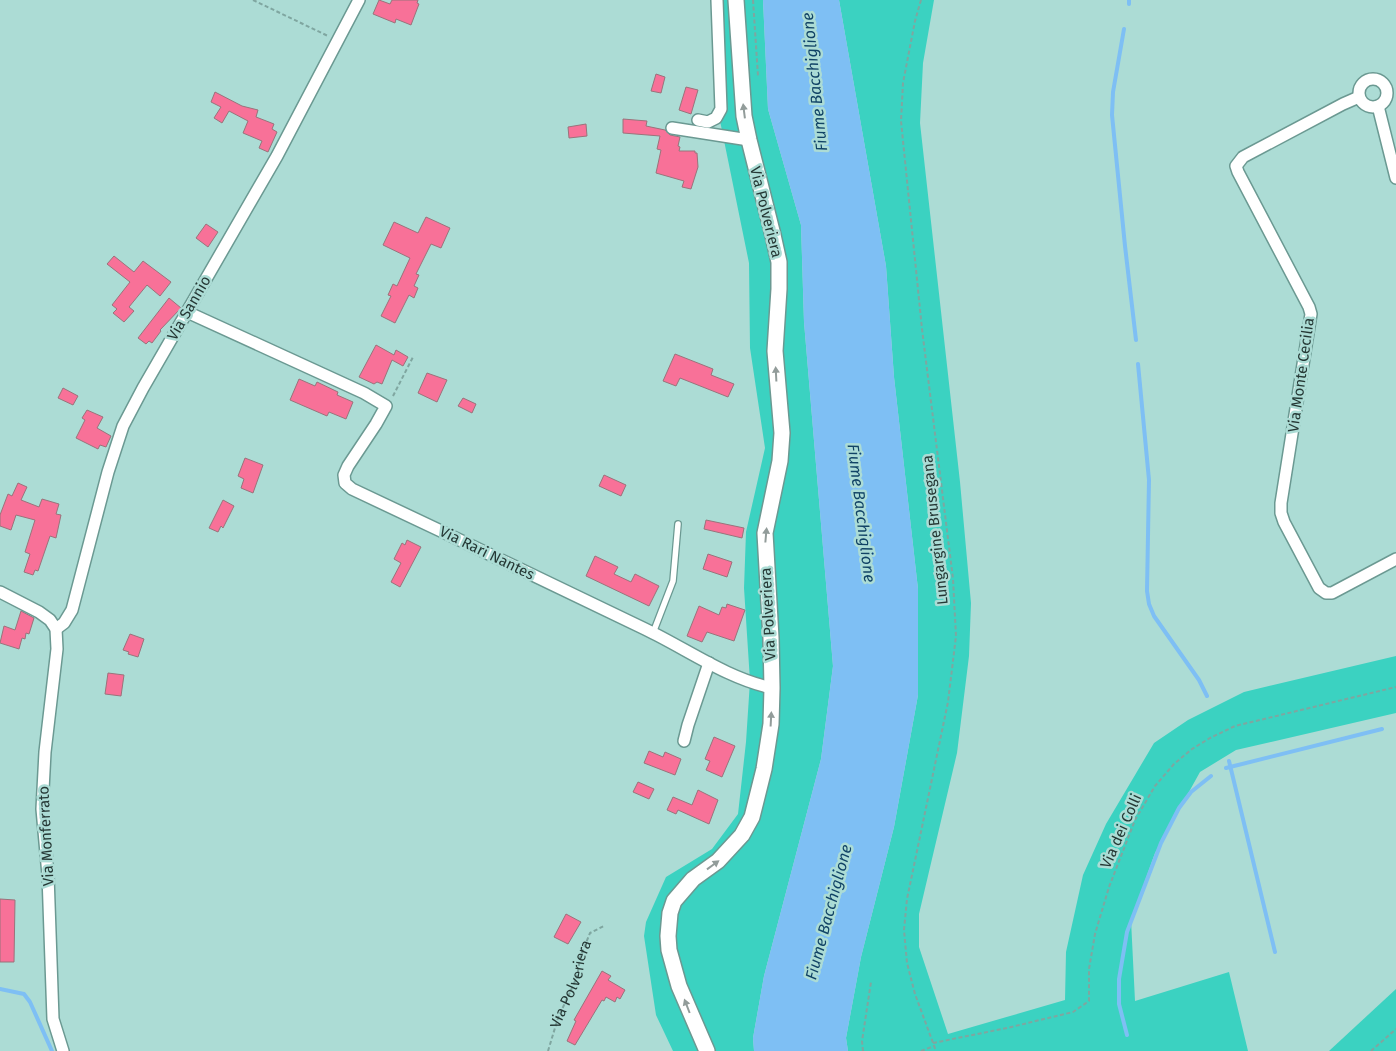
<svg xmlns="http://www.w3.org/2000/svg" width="1396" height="1051" font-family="'Fira Sans',sans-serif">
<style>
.green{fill:#3bd2c1}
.water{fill:#7ebff4}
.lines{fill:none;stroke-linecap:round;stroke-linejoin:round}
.stream{stroke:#7ebff4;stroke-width:4}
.building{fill:#f87198;stroke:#9a737b}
.service-casing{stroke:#6b9992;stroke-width:8}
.minor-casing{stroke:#6b9992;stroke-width:14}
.tertiary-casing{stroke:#6b9992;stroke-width:18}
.path{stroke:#7fa6a0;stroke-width:2;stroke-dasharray:4 2.5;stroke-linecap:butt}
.service{stroke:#fff;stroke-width:5.5}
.minor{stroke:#fff;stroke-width:11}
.tertiary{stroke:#fff;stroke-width:15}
.oneway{fill:#929c9a}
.labels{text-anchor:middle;stroke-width:5;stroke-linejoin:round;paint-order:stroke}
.street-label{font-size:15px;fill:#253835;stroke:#acdcd5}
.water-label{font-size:16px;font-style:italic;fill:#114366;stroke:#acdcd5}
</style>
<rect width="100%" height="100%" fill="#acdcd5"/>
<g class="green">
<path d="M714 0H763L768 109 801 225 804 322 833 666 821 759 764 976 753 1038 754 1051H673L656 1015 644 936 646 922 666 877 712 849 738 814 746 742 750 681 744 588 746 532 765 448 750 348 749 263 718 111Z"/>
<path d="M839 0H934L923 63 920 123 960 482 971 603 969 656 957 753 919 914V947L948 1034 1065 1000 1066 952 1083 875 1106 824 1154 743 1188 720 1244 692 1396 656V713L1236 750 1200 772 1155 853 1131 920 1135 1001 1229 972 1248 1051H848L846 1038 861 957 894 827 918 695V589L894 377 886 266Z"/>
<path d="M1396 989V1051H1329Z"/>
</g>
<path class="water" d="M763 0H839L886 266 894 377 918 589V695L894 827 861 957 846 1038 848 1051H754L753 1038 764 976 821 759 833 666 804 322 801 225 768 109Z"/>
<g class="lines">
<g class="stream">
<path d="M1129 4V0"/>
<path d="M1124 29 1113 92 1112 115 1125 246 1136 340"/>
<path d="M1138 364 1149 480 1147 591 1149 604 1154 616 1199 680 1207 696"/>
<path d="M1229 761 1275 952"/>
<path d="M1226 768 1382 729"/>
<path d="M0 989 24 994 30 1002 52 1051"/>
<path d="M1127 1035 1119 1004V979L1127 932 1161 843 1179 808 1191 792 1211 776"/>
</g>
</g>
<g class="building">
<path d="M379 0 390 4 392 0H418L417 3 419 4 411 25 396 19 395 23 373 14Z"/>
<path d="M656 74 665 77 661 93 651 91Z"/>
<path d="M686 87 698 90 691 114 679 110Z"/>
<path d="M215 92 242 106 258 110 256 117 274 124 272 129 277 132 268 152 259 148 262 141 243 133 248 121 229 111 222 123 214 118 221 107 211 102Z"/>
<path d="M623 119 647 121 646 126 665 130 670 135 680 137 678 146 680 147 679 151H695V153H697L698 167 691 189 682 187 684 181 656 173 661 150 657 149 660 136 623 133Z"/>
<path d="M586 124 587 136 569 138 568 127Z"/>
<path d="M426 217 450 228 441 248 431 244 416 274 419 275 414 286 418 288 414 298 409 295 395 323 381 316 391 296 388 295 393 284 397 286 410 258 383 245 394 222 418 233Z"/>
<path d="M206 224 218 232 208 247 196 238Z"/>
<path d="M114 256 134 272 143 261 171 282 160 296 147 285 129 307 134 311 124 322 113 313 117 309 112 305 130 282 107 264Z"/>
<path d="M169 298 181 308 160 330 161 331 152 343 149 341 146 344 138 338Z"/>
<path d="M376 345 394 355 396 350 408 357 403 366 392 360 382 384 377 382 374 384 359 377Z"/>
<path d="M675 354 713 369 711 375 734 384 728 397 680 378 676 386 663 381Z"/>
<path d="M427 373 447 380 437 402 418 393Z"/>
<path d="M299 379 315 386 317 382 338 392 337 395 353 402 346 419 329 412 327 416 290 400Z"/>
<path d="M63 388 78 396 73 405 58 398Z"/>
<path d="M463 398 476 404 472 413 458 406Z"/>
<path d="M87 410 103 417 97 428 111 436 106 447 100 445 98 449 76 438 85 420 82 418Z"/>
<path d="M245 458 263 465 253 493 241 488 244 479 238 476Z"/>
<path d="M604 475 626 485 621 496 599 486Z"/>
<path d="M18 483 27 487 21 500 39 507 42 499 59 504 56 514 61 515 56 538 50 536 38 571 35 570 33 575 24 572 30 554 25 552 35 520 16 515 11 530 0 526V515L8 494 12 496Z"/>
<path d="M223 500 234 506 223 528 221 526 218 532 209 528Z"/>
<path d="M706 520 744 528 742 538 704 529Z"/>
<path d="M407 540 421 547 400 587 391 582 401 563 394 559 402 543 405 545Z"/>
<path d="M708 554 732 562 727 577 703 569Z"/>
<path d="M595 556 618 567 614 574 631 582 635 574 659 586 649 606 586 576Z"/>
<path d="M727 604 745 610 734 641 707 632 702 642 687 636 699 606 719 615 722 607 726 608Z"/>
<path d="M21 611 34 618 29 634 26 633 25 639 22 638 19 649 0 643 4 626 15 630Z"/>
<path d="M130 634 144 639 138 657 128 654 129 652 123 650Z"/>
<path d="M108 673 124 675 121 696 105 694Z"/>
<path d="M714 737 735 746 722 777 706 770 710 761 705 759Z"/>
<path d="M649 751 663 757 665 752 681 759 675 775 644 763Z"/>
<path d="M638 782 654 789 649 799 633 792Z"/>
<path d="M698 790 718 800 709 824 678 810 676 814 667 810 673 797 692 805Z"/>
<path d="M0 899 15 900 14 962H0Z"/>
<path d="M566 914 581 922 568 944 554 937Z"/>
<path d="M602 971 611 976 608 980 625 990 620 999 617 997 615 1002 606 997 604 1001 602 1000 575 1045 567 1041 576 1021 574 1020Z"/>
</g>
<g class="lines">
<g class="service-casing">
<path id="service" d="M653 633 673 581 678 524"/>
</g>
<g class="minor-casing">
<g id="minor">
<circle cx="1373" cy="93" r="14"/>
<path d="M1359 97 1343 104 1243 157 1236 166 1238 172 1309 307 1311 314 1281 503V513L1284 522 1319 588 1326 593H1332L1396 559"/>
<path d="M1378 106 1396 178"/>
<path d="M698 120 708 122 716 118 721 109 717 0"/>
<path d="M672 128 749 140"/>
<path d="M187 312 364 393 386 406 376 424 348 466 344 475 345 483 352 489C450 535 548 582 645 629 687 649 726 678 772 688"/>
<path d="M0 592 39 612 50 620 56 629 57 649 45 752 42 809 48 875 53 1019 63 1051"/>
<path d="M56 629 64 623 72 610 108 472 123 426 143 388 277 156 359 0"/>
<path d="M684 741 688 725 709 663"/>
</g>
</g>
<g class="tertiary-casing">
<path id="tertiary" d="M707 1051 679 986 669 950 668 936 670 913 674 901 693 879 718 861 742 835 752 817 764 769 771 724 772 688 771 638 765 533 780 461 782 433 775 351 779 289V262L773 235 749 140 744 116 736 0"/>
</g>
<g class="path">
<path d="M253 0 328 36"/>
<path d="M753 0 758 76"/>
<path d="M921 0 915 21 903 83 901 121 922 329 953 579 956 636 948 702 907 899 904 930 907 963 915 994 936 1051"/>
<path d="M393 396 413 357"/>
<path d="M933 1043 1007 1028 1073 1012 1089 1001V969L1095 934 1109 887 1135 820 1155 786 1174 764 1192 749 1210 738 1235 726 1396 687"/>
<path id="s1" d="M548 1051 558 1018 577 977 580 958 590 933 604 926"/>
<path d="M863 1051 862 1041 871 982"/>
<path d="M921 1051 934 1046"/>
<path d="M1371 1051 1396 1029"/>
</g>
<use href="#service" class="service"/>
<use href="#minor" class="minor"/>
<use href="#tertiary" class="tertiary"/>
</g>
<defs><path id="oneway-solid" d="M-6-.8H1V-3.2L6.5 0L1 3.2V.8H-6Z" transform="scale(1.25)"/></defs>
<g class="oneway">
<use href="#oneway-solid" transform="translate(744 111) rotate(-97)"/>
<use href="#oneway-solid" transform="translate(776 374) rotate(-93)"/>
<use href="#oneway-solid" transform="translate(766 535) rotate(-85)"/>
<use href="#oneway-solid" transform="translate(771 719) rotate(-87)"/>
<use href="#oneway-solid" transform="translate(713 865) rotate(-36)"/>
<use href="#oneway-solid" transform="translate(687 1006) rotate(-111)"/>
</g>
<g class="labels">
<g class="street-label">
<text transform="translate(766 212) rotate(76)" y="5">Via Polveriera</text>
<text transform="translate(189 308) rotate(-60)" y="5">Via Sannio</text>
<text transform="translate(1301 375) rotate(-82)" y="5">Via Monte Cecilia</text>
<text transform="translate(935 530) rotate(-96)" y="5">Lungargine Brusegana</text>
<text transform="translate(487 553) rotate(26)" y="5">Via Rari Nantes</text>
<text transform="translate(768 614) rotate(-93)" y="5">Via Polveriera</text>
<text transform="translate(1121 831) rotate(-66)" y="5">Via dei Colli</text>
<text transform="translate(46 836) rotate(-93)" y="5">Via Monferrato</text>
<text dy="5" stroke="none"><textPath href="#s1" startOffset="71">Via Polveriera</textPath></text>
</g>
<g class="water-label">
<text transform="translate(814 82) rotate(-96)" y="6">Fiume Bacchiglione</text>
<text transform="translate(862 513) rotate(83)" y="6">Fiume Bacchiglione</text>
<text transform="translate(828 912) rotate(-75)" y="6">Fiume Bacchiglione</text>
</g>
</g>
</svg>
